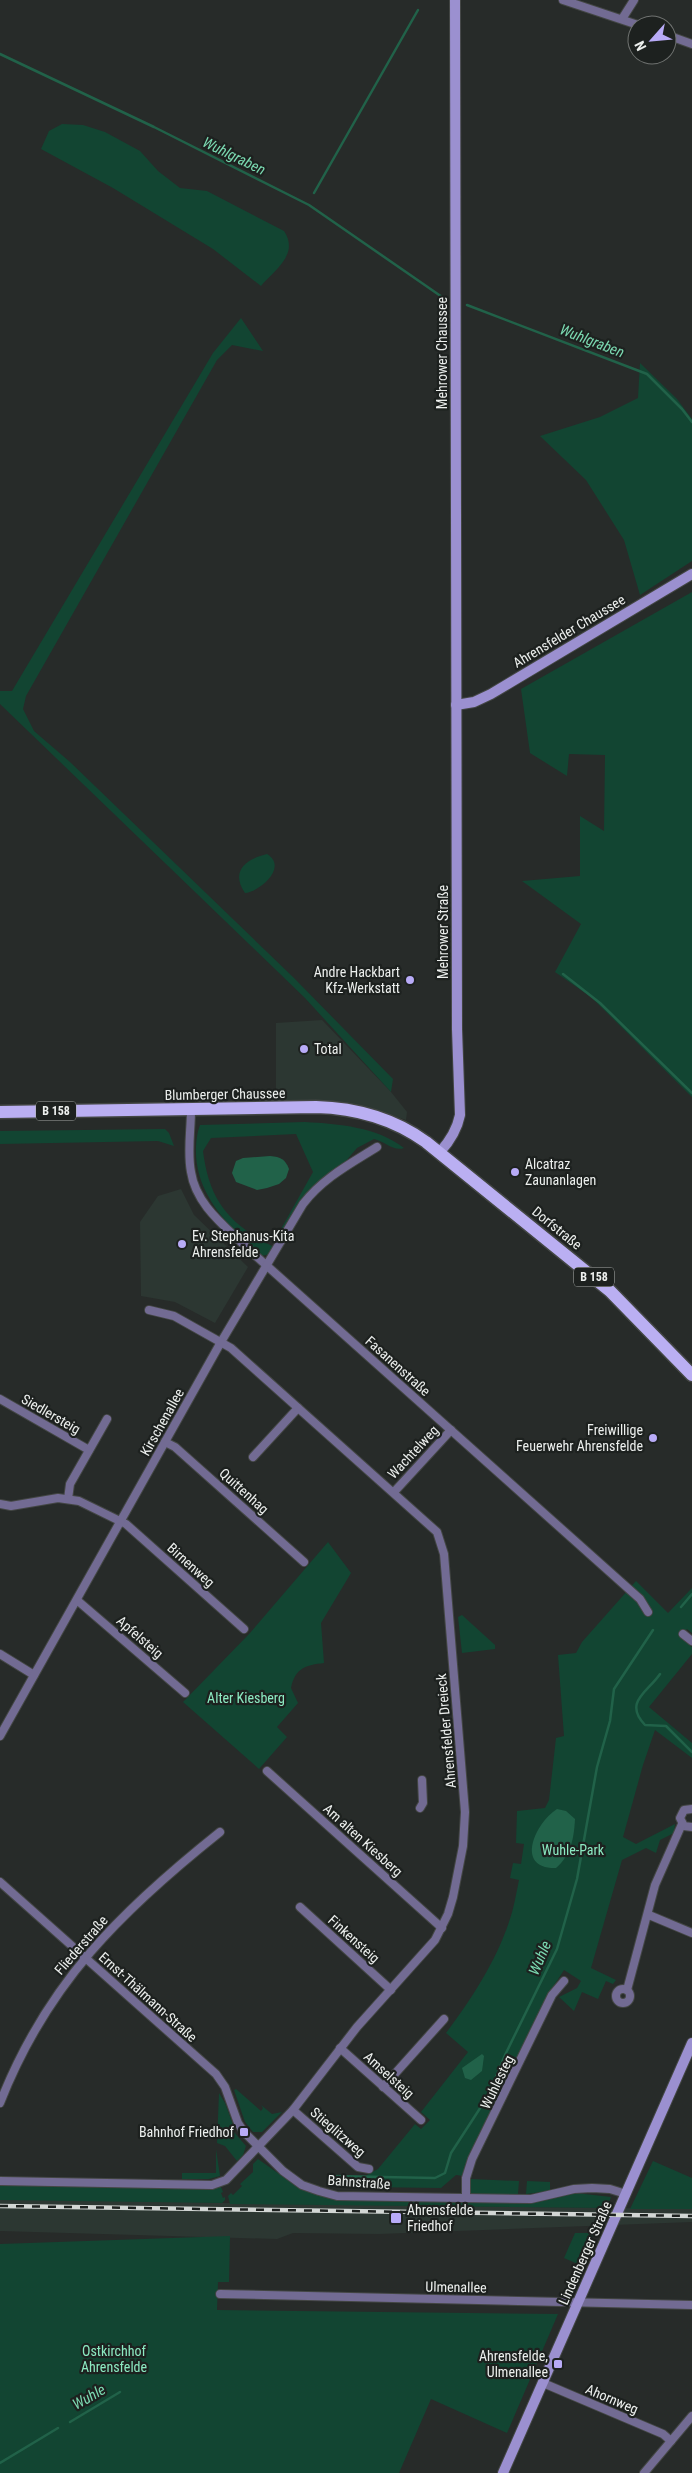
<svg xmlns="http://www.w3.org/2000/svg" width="692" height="2473" font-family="'Roboto Condensed',sans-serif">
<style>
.built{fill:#2c3732}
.green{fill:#124532}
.water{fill:#216249}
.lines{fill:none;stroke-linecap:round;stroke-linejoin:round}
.stream{stroke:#216249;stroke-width:2.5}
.street-casing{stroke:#434644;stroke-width:10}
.secondary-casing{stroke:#434644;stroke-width:12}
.primary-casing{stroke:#434644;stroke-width:15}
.street{stroke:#726b93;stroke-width:8}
.secondary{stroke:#9b90d0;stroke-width:10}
.primary{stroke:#baaff2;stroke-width:12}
.rail-casing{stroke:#d2d6d4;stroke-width:4.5}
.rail{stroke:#1d211f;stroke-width:2.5;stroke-dasharray:8;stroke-linecap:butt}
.poi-dot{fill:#b8abf7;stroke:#1d211f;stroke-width:2}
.labels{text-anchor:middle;stroke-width:4.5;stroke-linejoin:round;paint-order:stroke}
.shield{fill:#1d211f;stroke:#aeb1af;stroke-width:1}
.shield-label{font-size:12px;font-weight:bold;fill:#ecefed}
.street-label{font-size:14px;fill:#ecefed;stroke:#1d211f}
.poi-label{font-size:14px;fill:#ecefed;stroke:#1d211f;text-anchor:end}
.park-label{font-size:14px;fill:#8ceac2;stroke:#1d211f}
.water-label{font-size:15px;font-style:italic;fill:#7bd9b1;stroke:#1d211f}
</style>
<rect width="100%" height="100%" fill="#272b29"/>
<g class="built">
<path d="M322 1020 391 1092 407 1112 406 1120 375 1110 327 1101H276V1023Z"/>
<path d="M181 1189 194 1215 248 1267 215 1323 175 1302 141 1296 140 1222 158 1196Z"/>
<path d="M0 2188 164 2201 222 2203 692 2209V2222L379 2234 293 2233 277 2239 0 2231Z"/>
</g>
<g class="green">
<path d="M62 124 83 125 105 132 140 151 158 171 180 188 207 191 284 231C300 255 273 271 261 286L213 249 113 188 41 149 49 131Z"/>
<path d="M241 318 263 351 232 345 217 360 26 696 23 709 34 731 70 762 294 978 393 1079 391 1092 305 998 0 704V691H12L213 353Z"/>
<path d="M640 363 677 399 692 419V561L640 595 624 540 586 480 540 436 600 417 638 398Z"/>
<path d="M692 592V1097L591 997 555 972 581 924 522 881 580 876V816L604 831 605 755 569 754 567 776 530 753 521 689Z"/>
<path d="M267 854C288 867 261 891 245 893 230 871 246 859 267 854Z"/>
<path d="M305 1122C339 1124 377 1127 404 1148 394 1152 384 1141 374 1139L357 1148 345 1162 315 1185 281 1238 277 1236 313 1172 296 1134 211 1138 203 1151C209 1200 229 1224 272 1246L273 1249 270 1254 262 1256C254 1251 247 1242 239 1235 210 1206 189 1174 198 1131L200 1125Z"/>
<path d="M165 1129 169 1133 174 1146 158 1141 0 1144V1131Z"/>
<path d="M328 1542 351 1573 321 1623 324 1663C306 1665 295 1668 291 1688L298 1703 277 1727 287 1737 259 1769 183 1702 250 1633Z"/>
<path d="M636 1581 668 1613 692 1588V1633L687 1629 680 1637 692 1647V1654L649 1707 692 1743V1758L655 1730 643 1765 623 1837 636 1844 675 1824 674 1833 660 1840 656 1853 646 1848 622 1860 591 1968 616 1980 613 1984 606 1981 598 1999 582 1992 574 2011 559 1997 577 1988 581 1981 564 1970 551 1990 472 2149 463 2176 456 2175 441 2188 366 2187 367 2175 378 2169 415 2124 421 2129 430 2120 421 2112 468 2052 446 2033C471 2000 496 1961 509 1922 514 1908 516 1894 519 1880L510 1878 513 1863 521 1864 524 1844 516 1843 517 1811 545 1808 549 1800 556 1738 564 1736 558 1655 576 1653 582 1642Z"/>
<path d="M462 1615 495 1645V1649L462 1653 458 1617Z"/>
<path d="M236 2089 261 2111 263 2108 261 2105 272 2114 282 2112 262 2132H253L245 2122 234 2090Z"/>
<path d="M219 2093 225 2103 235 2130 233 2131 246 2146 243 2155 237 2161 225 2146 217 2143Z"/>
<path d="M216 2149 220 2176 209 2179H182V2173H216Z"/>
<path d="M258 2159 296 2186 318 2195 338 2199 538 2202 576 2193 611 2197 607 2208 230 2204 228 2196 231 2193 233 2195 242 2186 240 2184 253 2172V2164Z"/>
<path d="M653 2161 692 2178V2209H630Z"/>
<path d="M470 2179 519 2181 518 2194H469Z"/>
<path d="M527 2181 550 2182V2191L526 2194Z"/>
<path d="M0 2184 221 2187 223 2192 221 2193 223 2198 225 2197V2200L222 2203 0 2200Z"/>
<path d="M575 2233H594L580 2265 564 2258Z"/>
<path d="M230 2236 229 2282H218L217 2310 558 2314 507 2433 431 2399 399 2473H0V2244Z"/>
</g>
<g class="water">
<path d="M270 1156C281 1157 285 1159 289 1169L286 1178 279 1184 267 1188 257 1190 236 1182 232 1173 236 1161 243 1158Z"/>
<path d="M557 1809 566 1811 575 1819C574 1838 571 1855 556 1868 514 1869 535 1823 557 1809Z"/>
<path d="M482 2054 484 2056 482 2071 471 2080 465 2078 462 2068Z"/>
</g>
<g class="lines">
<g class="stream">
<path d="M0 54 154 127 309 205 445 299"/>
<path d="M314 193 418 10"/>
<path d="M467 305 647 374 682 409 692 422"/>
<path d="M563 974 600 1003 692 1093"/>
<path d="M681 1607 692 1594"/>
<path d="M660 1674C648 1692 623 1702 645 1725L666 1726 692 1752"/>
<path d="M330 2176 435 2178 445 2173 451 2153 488 2096 505 2055 557 1949 577 1879 597 1767 610 1721 614 1689 653 1630"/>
<path d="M70 2422 120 2392"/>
<path d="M0 2463 58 2428"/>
</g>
<g class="street-casing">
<g id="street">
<path d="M563 0 638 25"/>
<path d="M622 19 634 0"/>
<path d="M667 35 692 44"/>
<path d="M191 1110C191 1130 187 1152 191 1172 196 1205 225 1226 247 1248L640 1599 648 1612"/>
<path d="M0 1399 89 1450"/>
<path d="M165 1442 175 1447 304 1562"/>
<path d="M253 1457 298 1408"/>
<path d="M394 1492 451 1430"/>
<path d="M68 1499 70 1484 107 1419"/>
<path d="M0 1504 11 1506 58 1498 79 1501 126 1524 244 1629"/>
<path d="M78 1601 185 1693"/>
<path d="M683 1634 692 1641"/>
<path d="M0 1654 34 1675"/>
<path d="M0 1736 221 1342 303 1204C323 1178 350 1164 377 1147"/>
<path d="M267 1771 442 1928"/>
<path d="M420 1808 423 1803 422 1780"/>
<path d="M692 1809 684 1810 680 1818 684 1826 692 1827"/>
<path d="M0 1882 216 2074 225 2087 238 2123 244 2132 283 2171 302 2185 319 2191 337 2196 531 2199 574 2189 592 2188 610 2189 626 2194"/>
<path d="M300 1907 391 1990"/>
<path d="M649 1915 692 1933"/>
<circle cx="623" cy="1996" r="7"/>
<path d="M627 1990 655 1885 682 1824"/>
<path d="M340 2048 421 2120"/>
<path d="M383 2087 444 2019"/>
<path d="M0 2103C47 1983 121 1911 220 1832"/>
<path d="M293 2110 358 2167 369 2169"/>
<path d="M0 2181 212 2185 226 2180 293 2110 357 2027 435 1940 448 1914 453 1897 463 1846 465 1812 444 1554 437 1532 231 1348 174 1316 149 1310"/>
<path d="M466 2198V2178L472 2159 552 1995 564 1981"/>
<path d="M220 2294 692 2305"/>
<path d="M543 2383 663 2434 671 2441 644 2473"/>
<path d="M671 2441 692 2416"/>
</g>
</g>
<g class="secondary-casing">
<g id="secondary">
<path d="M456 705 474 702 491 694 692 574"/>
<path d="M440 1152C450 1141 457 1130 460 1115L457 1029 455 0"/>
<path d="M503 2473 692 2043"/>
</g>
</g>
<g class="primary-casing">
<path id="primary" d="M0 1112 316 1107C356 1108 394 1119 426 1142L610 1291 692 1375"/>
</g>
<use href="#street" class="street"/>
<use href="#secondary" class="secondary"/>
<use href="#primary" class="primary"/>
<g class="rail-casing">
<path id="rail" d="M0 2206 692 2216"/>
</g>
<use href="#rail" class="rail"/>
</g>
<g class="poi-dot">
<circle cx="410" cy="980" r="5"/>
<circle cx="304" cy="1049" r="5"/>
<circle cx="515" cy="1172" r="5"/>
<circle cx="182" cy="1244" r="5"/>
<circle cx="653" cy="1438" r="5"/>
<rect x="239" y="2127" width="10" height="10" rx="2.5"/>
<rect x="390" y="2212" width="12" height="12" rx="2.5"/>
<rect x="553" y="2359" width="10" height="10" rx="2.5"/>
</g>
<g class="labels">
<g class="shield">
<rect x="36" y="1101.5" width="40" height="19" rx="4"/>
<rect x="574" y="1267.5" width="40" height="19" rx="4"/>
</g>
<g class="shield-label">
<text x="56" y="1115">B 158</text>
<text x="594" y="1281">B 158</text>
</g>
<g class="street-label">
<text transform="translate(442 353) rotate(-90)" y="5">Mehrower Chaussee</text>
<text transform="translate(569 631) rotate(-31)" y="5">Ahrensfelder Chaussee</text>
<text transform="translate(443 932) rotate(-90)" y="5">Mehrower Straße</text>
<text transform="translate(225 1094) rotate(-1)" y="5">Blumberger Chaussee</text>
<text transform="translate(557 1228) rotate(39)" y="5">Dorfstraße</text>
<text transform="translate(398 1366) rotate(42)" y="5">Fasanenstraße</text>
<text transform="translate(51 1414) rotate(30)" y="5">Siedlersteig</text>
<text transform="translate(162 1422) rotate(-61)" y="5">Kirschenallee</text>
<text transform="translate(413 1452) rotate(-47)" y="5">Wachtelweg</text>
<text transform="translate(244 1491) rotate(42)" y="5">Quittenhag</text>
<text transform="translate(191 1565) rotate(42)" y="5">Birnenweg</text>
<text transform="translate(140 1637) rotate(41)" y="5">Apfelsteig</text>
<text transform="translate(446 1731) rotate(-95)" y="5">Ahrensfelder Dreieck</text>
<text transform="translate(363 1840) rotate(42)" y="5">Am alten Kiesberg</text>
<text transform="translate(354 1939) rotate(42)" y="5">Finkensteig</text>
<text transform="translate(81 1945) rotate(-49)" y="5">Fliederstraße</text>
<text transform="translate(148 1997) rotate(42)" y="5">Ernst-Thälmann-Straße</text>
<text transform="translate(389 2075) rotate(42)" y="5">Amselsteig</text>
<text transform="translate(497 2082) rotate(-64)" y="5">Wuhlesteg</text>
<text transform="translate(338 2132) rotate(41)" y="5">Stieglitzweg</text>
<text transform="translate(359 2182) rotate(4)" y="5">Bahnstraße</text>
<text transform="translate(585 2253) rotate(-66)" y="5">Lindenberger Straße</text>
<text transform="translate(456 2287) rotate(1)" y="5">Ulmenallee</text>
<text transform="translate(612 2399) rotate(23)" y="5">Ahornweg</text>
</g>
<g class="poi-label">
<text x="400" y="977">Andre Hackbart<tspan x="400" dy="16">Kfz-Werkstatt</tspan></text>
<text x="314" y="1054" text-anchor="start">Total</text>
<text x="525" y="1169" text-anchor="start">Alcatraz<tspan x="525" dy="16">Zaunanlagen</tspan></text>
<text x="192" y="1241" text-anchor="start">Ev. Stephanus-Kita<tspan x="192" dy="16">Ahrensfelde</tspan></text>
<text x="643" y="1435">Freiwillige<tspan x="643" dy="16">Feuerwehr Ahrensfelde</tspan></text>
<text x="234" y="2137">Bahnhof Friedhof</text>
<text x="407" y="2215" text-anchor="start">Ahrensfelde<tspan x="407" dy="16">Friedhof</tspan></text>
<text x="548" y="2361">Ahrensfelde,<tspan x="548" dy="16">Ulmenallee</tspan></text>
</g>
<g class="park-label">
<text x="246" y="1703">Alter Kiesberg</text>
<text x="573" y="1855">Wuhle-Park</text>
<text x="114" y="2356">Ostkirchhof<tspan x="114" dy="16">Ahrensfelde</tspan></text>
</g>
<g class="water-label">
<text transform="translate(234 156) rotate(26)" y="5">Wuhlgraben</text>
<text transform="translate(592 341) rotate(21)" y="5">Wuhlgraben</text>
<text transform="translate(540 1958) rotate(-67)" y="5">Wuhle</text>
<text transform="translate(89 2397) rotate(-30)" y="5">Wuhle</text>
</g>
</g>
<g transform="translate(652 40) rotate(243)"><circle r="24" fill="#1d211f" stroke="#707371"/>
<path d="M0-4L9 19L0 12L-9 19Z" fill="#b8abf7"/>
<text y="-8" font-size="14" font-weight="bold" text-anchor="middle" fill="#ecefed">N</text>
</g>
</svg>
